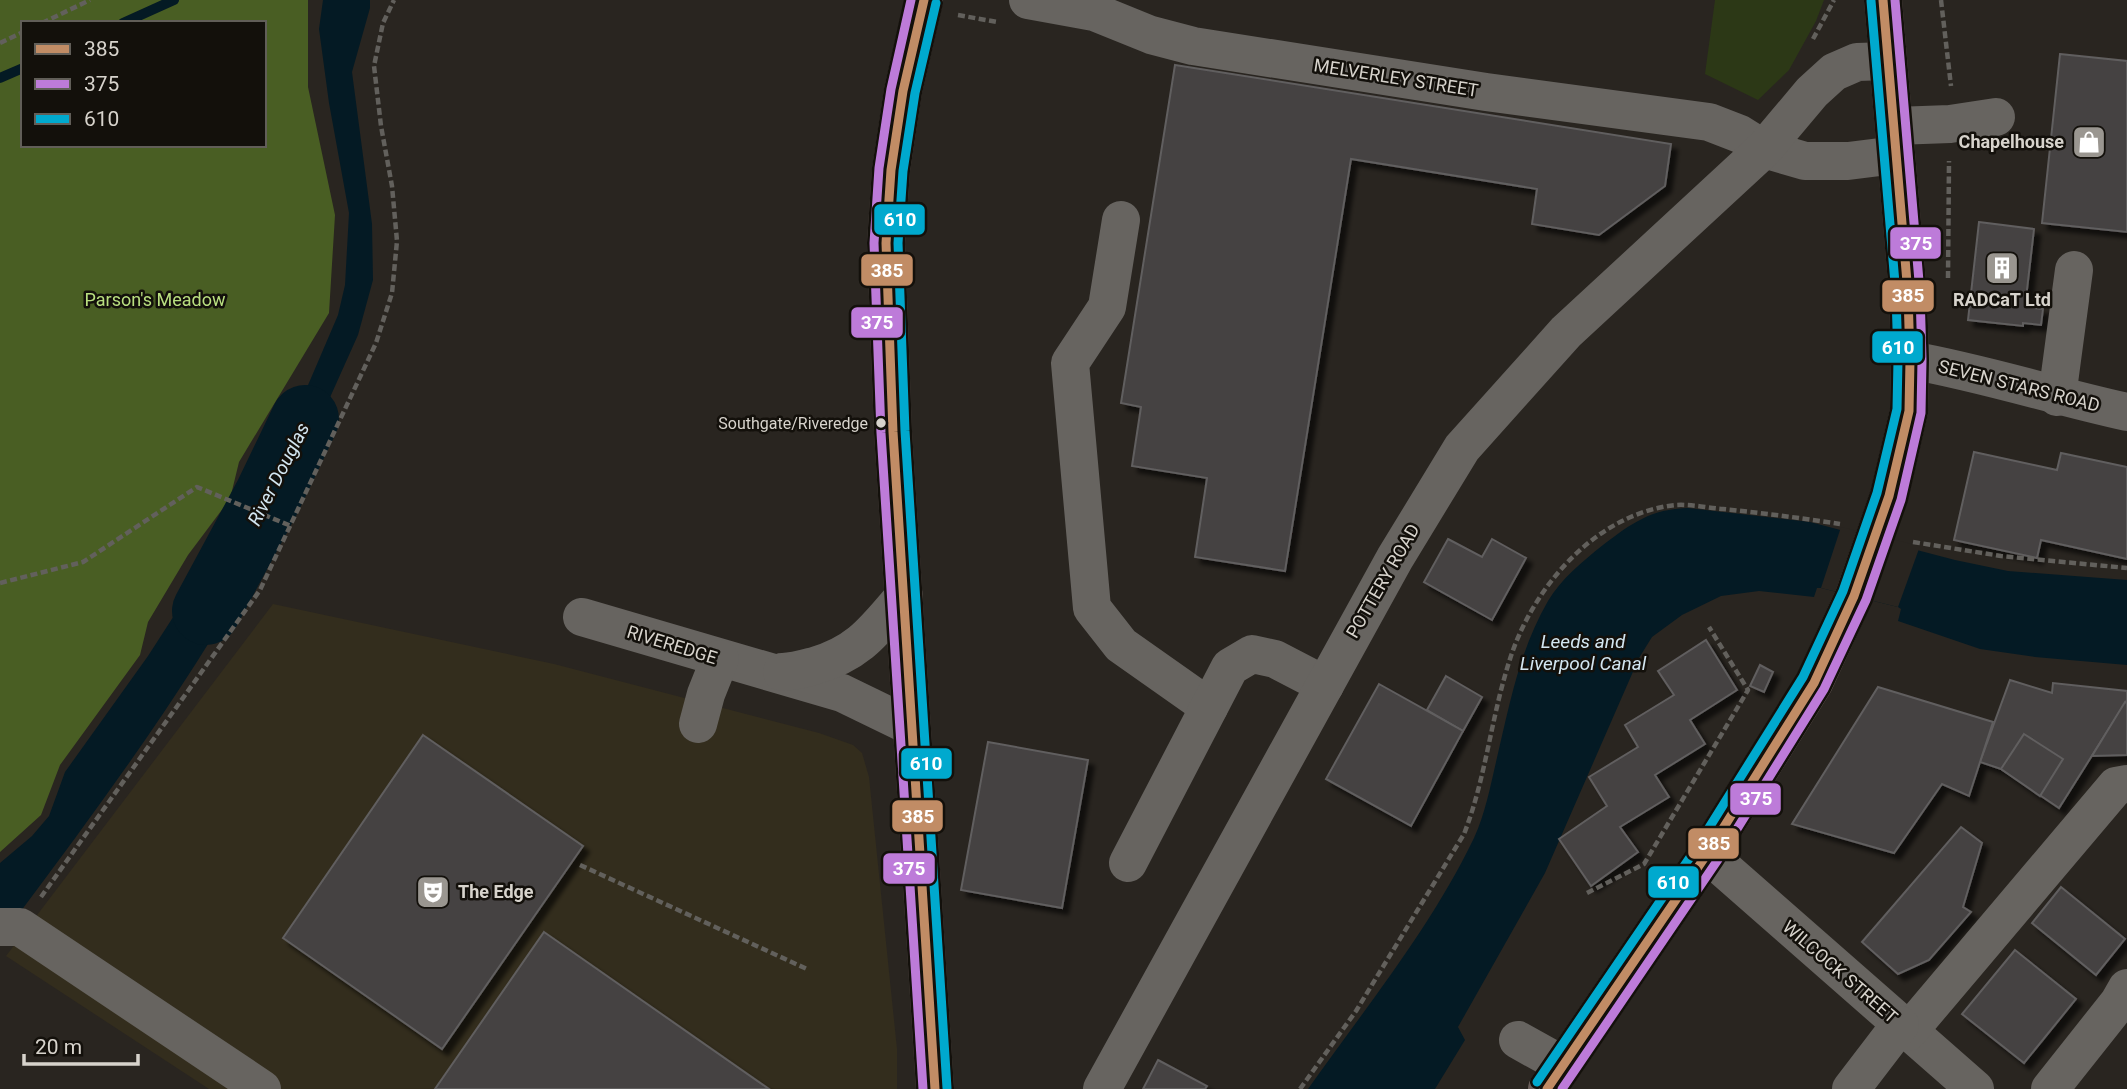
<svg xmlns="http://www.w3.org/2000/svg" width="2127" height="1089" font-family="Roboto,sans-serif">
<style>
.commercial{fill:#332d1d}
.green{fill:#2c3816}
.forest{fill:#495e23;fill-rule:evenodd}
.water{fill:#041a24}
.pier{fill:#292520}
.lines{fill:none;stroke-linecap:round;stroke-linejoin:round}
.stream{stroke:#041a24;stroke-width:10}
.river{stroke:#041a24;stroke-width:68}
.building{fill:#444242;stroke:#615e5f;stroke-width:2;filter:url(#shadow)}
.path{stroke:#62605c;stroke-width:4.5;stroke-dasharray:7 3.5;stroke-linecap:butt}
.minor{stroke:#676460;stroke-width:38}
.highway{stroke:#6a5e5a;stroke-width:38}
.bus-1-casing{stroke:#13100b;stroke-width:14}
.bus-2-casing{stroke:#13100b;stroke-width:14}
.bus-3-casing{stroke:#13100b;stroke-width:14}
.bus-1{stroke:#c18c65;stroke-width:9}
.bus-2{stroke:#bd7bd9;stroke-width:9}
.bus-3{stroke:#00a9ce;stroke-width:9}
.bus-dot{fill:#d7d3cc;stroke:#13100b;stroke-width:2.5}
.labels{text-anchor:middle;stroke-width:5;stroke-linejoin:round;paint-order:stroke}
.bus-label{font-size:16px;fill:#d7d3cc;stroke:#13100b;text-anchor:end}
.street-label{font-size:18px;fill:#d7d3cc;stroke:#13100b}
.poi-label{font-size:18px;font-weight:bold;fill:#d7d3cc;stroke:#13100b;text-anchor:end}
.park-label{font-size:18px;fill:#b9df80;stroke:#13100b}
.water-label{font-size:19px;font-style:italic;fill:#d3e6f1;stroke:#13100b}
.line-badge{stroke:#13100b;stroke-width:2.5}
.badge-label{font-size:19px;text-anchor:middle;font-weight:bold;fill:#fff}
</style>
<defs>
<filter id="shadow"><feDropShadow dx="6" dy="6" stdDeviation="2" flood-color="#0009"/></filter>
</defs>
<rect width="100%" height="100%" fill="#292520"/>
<path class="commercial" d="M273 604 554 664 819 733 853 745 862 753 869 777 897 1049V1089H209L6 956Z"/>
<path class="green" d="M1715 0H1824L1816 21 1789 70 1758 100 1705 74Z"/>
<path class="forest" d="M0 0H308V87L335 215 329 313 239 462 230 499 188 555 148 622 140 655 60 765 41 815 0 852ZM23 23H264V145H23Z"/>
<g class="water">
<path d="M323 0H370V8L352 72 372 224 373 280 358 335 279 511 258 502 338 315 345 285 349 213 329 103 319 29Z"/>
<path d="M1688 508 1810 522 1955 560 2008 571 2127 580V665L2035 657 1980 649 1898 621 1901 609 1898 607 1821 588H1817L1814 597 1759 591 1721 596 1682 615 1652 637 1639 658 1545 873 1458 1027 1465 1040 1435 1089H1308C1366 1007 1430 929 1474 838 1485 814 1490 788 1496 762 1509 707 1519 651 1548 601 1561 579 1583 561 1603 545 1632 523 1651 509 1688 508Z"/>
<path d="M242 525 270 536C200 670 109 793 18 915H0V863L32 836 49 816 65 772 148 656 208 563Z"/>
</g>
<path class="pier" d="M1841 527 1920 546 1898 607 1821 588Z"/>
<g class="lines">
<g class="stream">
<path d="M123 23 174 0"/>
<path d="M0 78 23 68"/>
</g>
<path class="river" d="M206 611 268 496 305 419"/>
</g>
<g class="building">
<path d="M2060 54 2127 61V232L2042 223Z"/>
<path d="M1175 65 1671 144 1665 186 1599 235 1532 224 1537 189 1351 159 1285 571 1195 557 1207 478 1132 466 1141 407 1121 403Z"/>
<path d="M1979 222 2034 229 2025 307 2043 309 2041 325 2023 323V326L1968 320Z"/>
<path d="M1974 452 2057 470 2061 453 2127 467V559L2041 540 2037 558 1954 540Z"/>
<path d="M1448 539 1482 557 1492 539 1526 558 1492 620 1424 582Z"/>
<path d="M1706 640 1737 690 1690 720 1705 744 1655 775 1669 797 1620 827 1638 852 1591 886 1559 839 1607 806 1589 777 1638 747 1625 725 1674 695 1658 671Z"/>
<path d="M1760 665 1773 672 1764 692 1750 686Z"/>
<path d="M1446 676 1482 697 1463 731 1427 710Z"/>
<path d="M2010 680 2052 693 2053 683 2127 691V700L2059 808 2001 769 1980 762Z"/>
<path d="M1379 684 1463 731 1411 826 1326 779Z"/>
<path d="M1878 687 1993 722 1969 796 1942 784 1894 853 1792 824Z"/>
<path d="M2125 702 2127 703V755L2092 756Z"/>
<path d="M2024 734 2063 759 2040 796 2001 769Z"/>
<path d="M423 735 583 846 442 1049 283 938Z"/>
<path d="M988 742 1088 760 1062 908 961 890Z"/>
<path d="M1961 827 1982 843 1963 907 1971 912 1929 960 1898 974 1862 942Z"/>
<path d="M2061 887 2125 939 2096 975 2032 923Z"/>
<path d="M544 932 769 1089H435Z"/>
<path d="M2015 950 2076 999 2024 1063 1962 1014Z"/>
<path d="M1158 1060 1207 1086 1205 1089H1143Z"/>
</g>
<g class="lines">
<g class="path">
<path d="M1941 0 1951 86"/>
<path d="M958 15 997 22"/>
<path d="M42 23 90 0"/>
<path d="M1813 39 1834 0"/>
<path d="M0 43 23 32"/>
<path d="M1948 278 1949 161"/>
<path d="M1913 542 2001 556 2127 568"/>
<path d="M0 583 83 562 197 487 291 526"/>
<path d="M580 865 809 970"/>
<path d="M1587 893 1644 864 1748 690 1709 627"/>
<path d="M41 897 260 590 376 343 392 293 397 241 392 186 381 126 374 66 383 23 394 0"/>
<path d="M1300 1089 1356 1011 1464 834C1486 778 1491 717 1510 659 1533 587 1596 513 1676 505 1691 504 1708 508 1723 509 1762 513 1801 518 1840 524"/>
</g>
<g class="minor">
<path d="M1028 0 1094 12 1151 35 1193 46 1486 92 1709 122 1740 134 1764 149 1805 161H1848L1896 155"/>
<path d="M1895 126 1950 124 1996 117"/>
<path d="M1121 220 1107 307 1070 363 1092 608 1121 645 1209 707"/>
<path d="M1910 360C1983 373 2054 396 2127 412"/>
<path d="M2057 397 2074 270"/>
<path d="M582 617 842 693 912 727"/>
<path d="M782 672C793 672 803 669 814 666 859 653 874 631 904 596"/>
<path d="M698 724 706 694 720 659"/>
<path d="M1707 854 1975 1089"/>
<path d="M1128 863 1230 667 1252 654 1275 659 1325 685"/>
<path d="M0 927H20L262 1089"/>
<path d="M1908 1032 2116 786 2127 784"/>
<path d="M1518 1040 1563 1065"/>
<path d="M1102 1089 1395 558 1462 448 1566 332 1764 149 1812 92 1834 72 1857 62 1888 61"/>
<path d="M1851 1089 1900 1025"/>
<path d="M2050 1089 2119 1002 2127 988"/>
</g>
<g class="highway">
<path d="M924 0 903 91 891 170 886 243 893 432 935 1089"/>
<path d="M1547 1089 1707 854 1814 683 1854 596 1889 496 1909 411 1910 360 1908 294 1883 0"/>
</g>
<g class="bus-1-casing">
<g id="bus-1">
<path d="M924 0 903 91 891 170 886 243 893 432 935 1089"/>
<path d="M1547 1089 1707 854 1814 683 1854 596 1889 496 1909 411 1910 360 1908 294 1883 0"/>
</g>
</g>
<g class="bus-2-casing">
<g id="bus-2">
<path d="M911 0 891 89 879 168 874 243 881 433 923 1089"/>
<path d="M1562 1089 1717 861 1824 689 1866 600 1901 500 1921 413 1922 360 1920 293 1895 0"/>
</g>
</g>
<g class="bus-3-casing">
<g id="bus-3">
<path d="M936 3 915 93 903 171 898 243 905 431 947 1088"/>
<path d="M1537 1082 1697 847 1803 677 1843 591 1877 493 1897 409 1898 360 1896 295 1871 1"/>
</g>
</g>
<use href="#bus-1" class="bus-1"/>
<use href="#bus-2" class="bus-2"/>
<use href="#bus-3" class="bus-3"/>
</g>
<defs>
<g id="shop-square" transform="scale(1.75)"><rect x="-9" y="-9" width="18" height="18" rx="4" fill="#9a9690" stroke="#13100b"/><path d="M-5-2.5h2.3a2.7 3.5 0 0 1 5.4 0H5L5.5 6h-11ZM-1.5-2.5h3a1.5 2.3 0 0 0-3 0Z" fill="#fff"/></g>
<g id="building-square" transform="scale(1.75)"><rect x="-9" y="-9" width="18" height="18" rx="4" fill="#9a9690" stroke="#13100b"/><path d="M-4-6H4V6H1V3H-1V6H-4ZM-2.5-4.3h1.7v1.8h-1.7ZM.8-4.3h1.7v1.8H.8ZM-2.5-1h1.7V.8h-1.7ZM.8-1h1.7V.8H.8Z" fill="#fff"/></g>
<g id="theatre-square" transform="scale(1.75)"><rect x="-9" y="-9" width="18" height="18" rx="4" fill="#9a9690" stroke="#13100b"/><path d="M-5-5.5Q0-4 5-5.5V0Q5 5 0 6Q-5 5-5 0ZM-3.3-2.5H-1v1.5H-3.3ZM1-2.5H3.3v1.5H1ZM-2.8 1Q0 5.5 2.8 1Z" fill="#fff"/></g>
</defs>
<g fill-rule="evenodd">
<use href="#shop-square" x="2089" y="142"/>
<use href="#building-square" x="2002" y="268"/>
<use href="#theatre-square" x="433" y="892"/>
</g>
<circle class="bus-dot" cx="881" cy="423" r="6"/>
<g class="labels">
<g class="bus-label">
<text x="868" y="429">Southgate/Riveredge</text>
</g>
<g class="street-label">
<text transform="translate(1396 78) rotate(9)" y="6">MELVERLEY STREET</text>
<text transform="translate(2019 386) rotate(14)" y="6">SEVEN STARS ROAD</text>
<text transform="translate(1383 581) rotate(-60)" y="6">POTTERY ROAD</text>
<text transform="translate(672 645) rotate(17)" y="6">RIVEREDGE</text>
<text transform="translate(1840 972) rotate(41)" y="6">WILCOCK STREET</text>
</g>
<g class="poi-label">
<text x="2064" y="148">Chapelhouse</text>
<text x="2002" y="306" text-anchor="middle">RADCaT Ltd</text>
<text x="458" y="898" text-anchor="start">The Edge</text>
</g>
<g class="park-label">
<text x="155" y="306">Parson's Meadow</text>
</g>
<g class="water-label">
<text transform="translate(278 474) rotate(-63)" y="7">River Douglas</text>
<text x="1583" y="648">Leeds and<tspan x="1583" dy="22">Liverpool Canal</tspan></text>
</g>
</g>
<g class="line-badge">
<rect x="873" y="203" width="53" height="33" rx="7" fill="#00a9ce"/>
<rect x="1889" y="226" width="53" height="34" rx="7" fill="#bd7bd9"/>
<rect x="860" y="253" width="54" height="34" rx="7" fill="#c18c65"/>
<rect x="1881" y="279" width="54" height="34" rx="7" fill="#c18c65"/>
<rect x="850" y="306" width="54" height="33" rx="7" fill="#bd7bd9"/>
<rect x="1871" y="330" width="53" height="34" rx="7" fill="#00a9ce"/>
<rect x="900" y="747" width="53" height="33" rx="7" fill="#00a9ce"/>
<rect x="1729" y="782" width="53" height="34" rx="7" fill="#bd7bd9"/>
<rect x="891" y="799" width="53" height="34" rx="7" fill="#c18c65"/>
<rect x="1687" y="827" width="53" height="33" rx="7" fill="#c18c65"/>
<rect x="882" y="852" width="54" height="33" rx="7" fill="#bd7bd9"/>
<rect x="1647" y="865" width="53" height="34" rx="7" fill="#00a9ce"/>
</g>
<g class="badge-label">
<text x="900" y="226">610</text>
<text x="1916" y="250">375</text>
<text x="887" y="277">385</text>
<text x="1908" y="302">385</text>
<text x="877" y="329">375</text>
<text x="1898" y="354">610</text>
<text x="926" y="770">610</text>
<text x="1756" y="805">375</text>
<text x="918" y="823">385</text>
<text x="1714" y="850">385</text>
<text x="909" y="875">375</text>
<text x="1673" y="889">610</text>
</g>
<rect x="21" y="21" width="245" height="126" fill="#13100b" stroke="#615e58" stroke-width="2"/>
<rect x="35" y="44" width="35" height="10" fill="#c18c65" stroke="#615e58" stroke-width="2"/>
<text x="84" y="56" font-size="21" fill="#d7d3cc">385</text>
<rect x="35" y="79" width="35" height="10" fill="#bd7bd9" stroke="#615e58" stroke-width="2"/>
<text x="84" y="91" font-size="21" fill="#d7d3cc">375</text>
<rect x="35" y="114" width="35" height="10" fill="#00a9ce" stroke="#615e58" stroke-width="2"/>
<text x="84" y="126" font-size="21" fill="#d7d3cc">610</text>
<path d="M24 1054v10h114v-10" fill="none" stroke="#d7d3cc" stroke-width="3.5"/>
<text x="35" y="1054" font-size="21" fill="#d7d3cc" stroke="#13100b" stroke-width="5" paint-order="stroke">20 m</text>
</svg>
